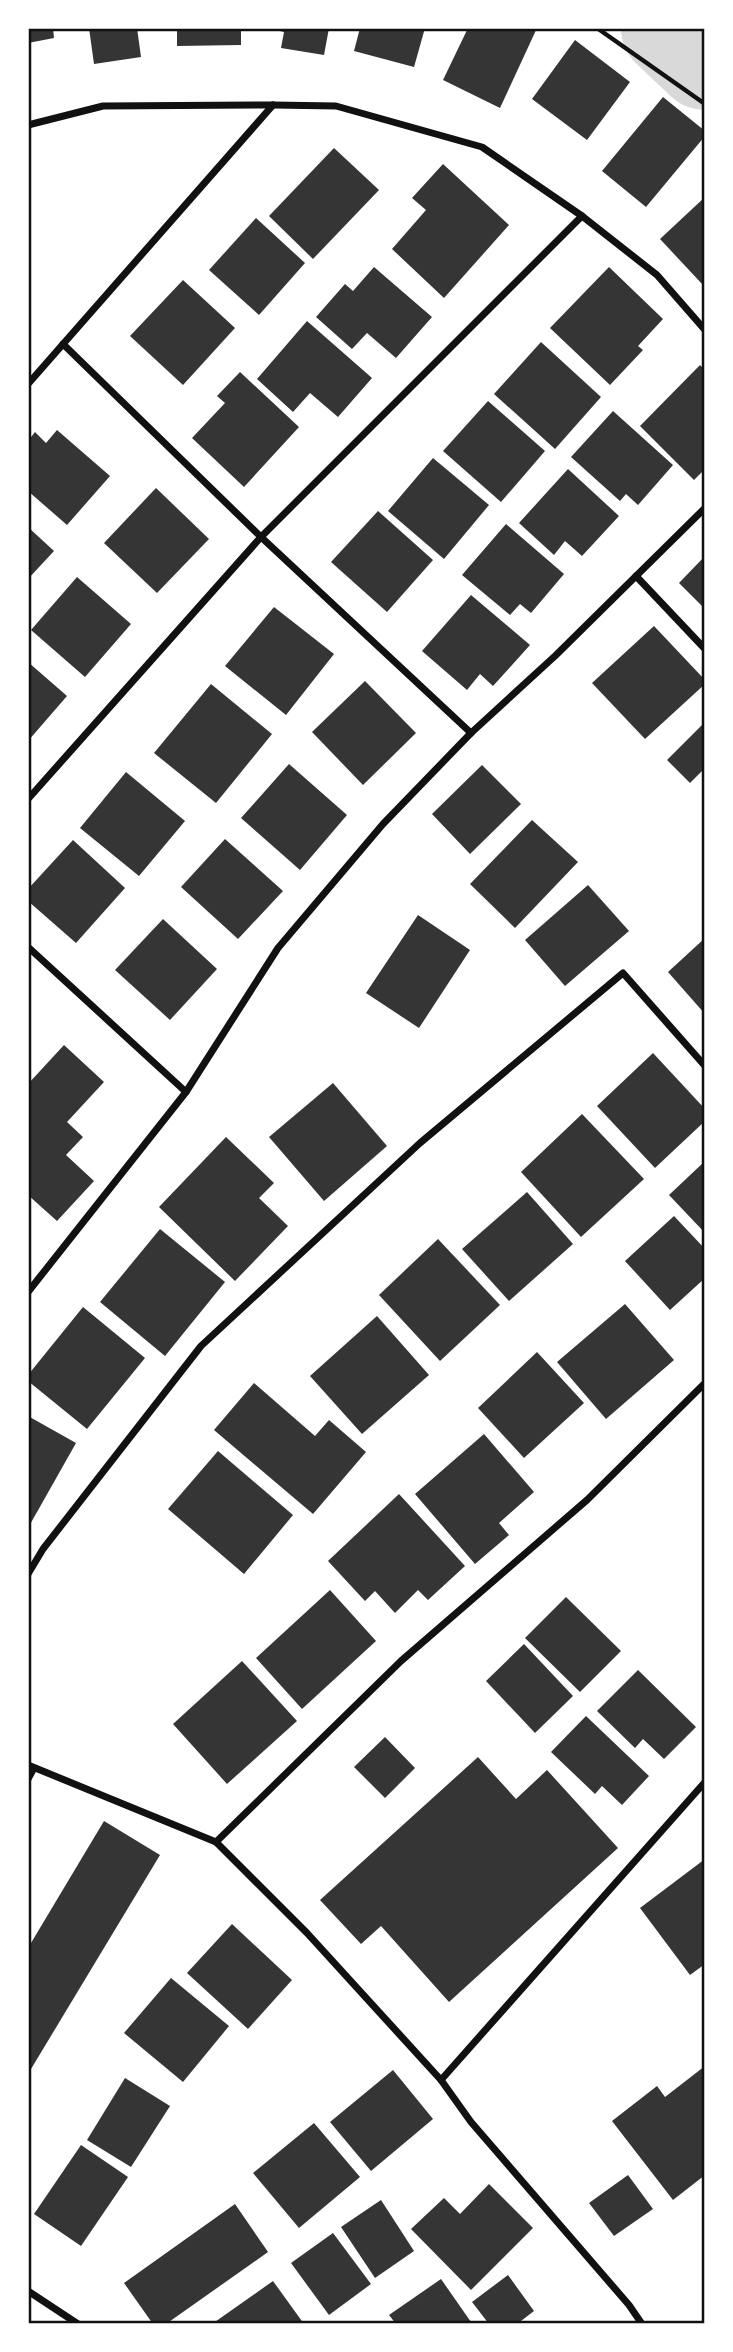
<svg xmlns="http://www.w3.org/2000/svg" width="733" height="2352" font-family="'Source Sans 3',sans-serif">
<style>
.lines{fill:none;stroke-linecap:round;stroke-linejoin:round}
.river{stroke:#d9d9d9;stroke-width:98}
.building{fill:#353535}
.path{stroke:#111;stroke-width:4.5}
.minor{stroke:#111;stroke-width:7}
.neatline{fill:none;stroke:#111;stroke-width:2.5}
</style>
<rect width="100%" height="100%" fill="#fff"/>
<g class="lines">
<path class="river" d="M670 28 705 61"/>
</g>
<g class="building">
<path d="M28 28H53L54 38 28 43Z"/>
<path d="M89 28H137L141 57 94 64Z"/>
<path d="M177 28H241V45L177 46Z"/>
<path d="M268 28H329L324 55 281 48 284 32Z"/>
<path d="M360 28H425L414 67 354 51Z"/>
<path d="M468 28H537L500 108 443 80Z"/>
<path d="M575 40 630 82 587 140 532 99Z"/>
<path d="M663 97 705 131V136L646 207 602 171Z"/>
<path d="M334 148 379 190 313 259 269 216Z"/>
<path d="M443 164 509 225 444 298 392 249 426 210 412 198Z"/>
<path d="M705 197V283L703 285 660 239Z"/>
<path d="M256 218 305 263 259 315 209 270Z"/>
<path d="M374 267 432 317 396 358 367 333 352 349 316 317 345 284 353 291Z"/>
<path d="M609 267 663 319 638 346 643 350 610 385 550 328Z"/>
<path d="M183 280 235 328 183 385 130 336Z"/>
<path d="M307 321 372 378 338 417 310 393 293 412 257 379Z"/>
<path d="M541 342 601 397 555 449 494 394Z"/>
<path d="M700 365 705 370V469L694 480 640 426Z"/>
<path d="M240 372 299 427 244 487 192 438 225 403 217 396Z"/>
<path d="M488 401 545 451 501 502 443 451Z"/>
<path d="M613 411 673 465 638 505 626 494 620 501 571 457Z"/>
<path d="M57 430 110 476 67 525 28 491V441L35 432 46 443Z"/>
<path d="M433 458 489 505 444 559 388 511Z"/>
<path d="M568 469 619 516 582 556 565 541 554 555 519 523Z"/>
<path d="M156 488 209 539 157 593 104 543Z"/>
<path d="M378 511 433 560 387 612 331 562Z"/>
<path d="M506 524 564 574 531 613 520 604 510 615 462 575Z"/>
<path d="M28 527 54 551 28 579Z"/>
<path d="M705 556V609L679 583Z"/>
<path d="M77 577 131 624 85 677 31 630Z"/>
<path d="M471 595 530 645 493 686 480 674 467 690 422 651Z"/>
<path d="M274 607 334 654 286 715 225 666Z"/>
<path d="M654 626 705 680V684L645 739 592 683Z"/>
<path d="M28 662 67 696 28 741Z"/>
<path d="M365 681 416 733 363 785 312 732Z"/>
<path d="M211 684 272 734 216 803 154 753Z"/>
<path d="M705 722V768L690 783 667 760Z"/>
<path d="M289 764 347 815 300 870 241 818Z"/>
<path d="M482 765 521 804 470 854 432 814Z"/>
<path d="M126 772 185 821 139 876 80 828Z"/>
<path d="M532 820 578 862 515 928 470 884Z"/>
<path d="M225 839 283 891 238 939 181 887Z"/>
<path d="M73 840 125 888 76 943 28 901V889Z"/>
<path d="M588 885 629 931 565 986 525 940Z"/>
<path d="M418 915 470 950 419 1028 366 993Z"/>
<path d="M163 919 217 969 170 1020 115 970Z"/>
<path d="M705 938V1014L668 972Z"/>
<path d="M64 1045 104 1082 67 1122 83 1137 66 1155 94 1181 57 1221 28 1195V1084Z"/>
<path d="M653 1053 705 1109V1121L655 1168 597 1106Z"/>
<path d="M333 1083 387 1146 324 1201 269 1137Z"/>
<path d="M582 1114 644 1179 581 1237 521 1172Z"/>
<path d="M226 1137 274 1183 259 1198 288 1226 235 1281 159 1207Z"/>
<path d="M704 1162 705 1164V1233L669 1195Z"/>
<path d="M527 1192 573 1244 509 1301 462 1249Z"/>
<path d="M674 1216 705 1249V1278L670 1310 625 1261Z"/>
<path d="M160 1229 225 1282 165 1356 100 1302Z"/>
<path d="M438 1239 500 1305 440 1361 379 1295Z"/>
<path d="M625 1304 674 1360 606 1419 557 1362Z"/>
<path d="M83 1307 145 1358 87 1429 28 1381V1375Z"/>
<path d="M377 1316 429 1375 362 1434 310 1376Z"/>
<path d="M537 1352 584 1403 524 1458 478 1408Z"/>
<path d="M254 1383 315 1436 329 1420 366 1452 313 1514 214 1430Z"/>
<path d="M28 1416 76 1443 28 1528Z"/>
<path d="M484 1434 534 1492 499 1523 509 1535 475 1564 415 1494Z"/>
<path d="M218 1451 293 1515 244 1574 168 1509Z"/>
<path d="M399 1494 465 1566 428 1600 418 1590 395 1613 375 1591 365 1601 328 1561Z"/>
<path d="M330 1590 376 1641 302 1709 256 1658Z"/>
<path d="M566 1597 621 1651 580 1692 525 1638Z"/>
<path d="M524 1644 573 1696 535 1733 486 1681Z"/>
<path d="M242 1661 297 1721 227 1784 173 1724Z"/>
<path d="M638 1670 696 1727 664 1759 643 1739 635 1748 597 1711Z"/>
<path d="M586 1716 649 1776 622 1805 602 1786 595 1794 551 1752Z"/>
<path d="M385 1737 415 1768 385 1798 354 1767Z"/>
<path d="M478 1757 516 1799 547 1770 618 1848 449 2002 381 1926 361 1944 320 1900Z"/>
<path d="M104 1821 160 1855 28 2074V1948Z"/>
<path d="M705 1859V1964L690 1975 640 1908Z"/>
<path d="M232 1924 292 1980 248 2029 187 1973Z"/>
<path d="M171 1978 229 2026 183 2082 124 2033Z"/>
<path d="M705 2066V2175L673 2200 612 2121 657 2086 665 2097Z"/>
<path d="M393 2070 433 2119 371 2171 330 2122Z"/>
<path d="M125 2078 170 2106 131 2167 87 2140Z"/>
<path d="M314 2123 360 2177 299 2228 253 2173Z"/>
<path d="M81 2145 128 2177 81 2246 34 2214Z"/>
<path d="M628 2175 653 2209 614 2236 589 2203Z"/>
<path d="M489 2184 533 2228 471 2290 411 2229 444 2198 460 2214Z"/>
<path d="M381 2200 414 2251 375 2278 341 2227Z"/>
<path d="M235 2204 268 2252 166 2324H153L124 2283Z"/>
<path d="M333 2233 371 2284 329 2315 291 2263Z"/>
<path d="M508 2275 534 2311 517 2324H489L472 2302Z"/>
<path d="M441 2279 471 2322 468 2324H396L389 2315Z"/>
<path d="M273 2281 304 2324H212Z"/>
</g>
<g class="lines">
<path class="path" d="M597 28 705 104"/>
<g class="minor">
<path d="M28 125 103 106 273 105 336 106 482 147 582 216 657 275 705 330"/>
<path d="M63 344 261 537 471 733"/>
<path d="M28 384 273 105"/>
<path d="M636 576 705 649"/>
<path d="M28 799 261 537 582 216"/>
<path d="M28 947 186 1092"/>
<path d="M28 1292 186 1092 278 948 383 824 471 733 555 656 705 508"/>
<path d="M28 1574 43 1549 201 1346 420 1143 623 973 705 1066"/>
<path d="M28 1765 216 1842 307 1933 441 2080 471 2122 629 2305 642 2324"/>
<path d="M28 1779 34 1768"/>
<path d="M216 1842 401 1661 587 1500 705 1383"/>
<path d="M441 2080 705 1782"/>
<path d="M28 2291 78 2324"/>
</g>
</g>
<rect width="733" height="2352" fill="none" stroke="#ffffff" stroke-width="60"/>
<rect x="30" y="30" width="673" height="2292" class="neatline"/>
</svg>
